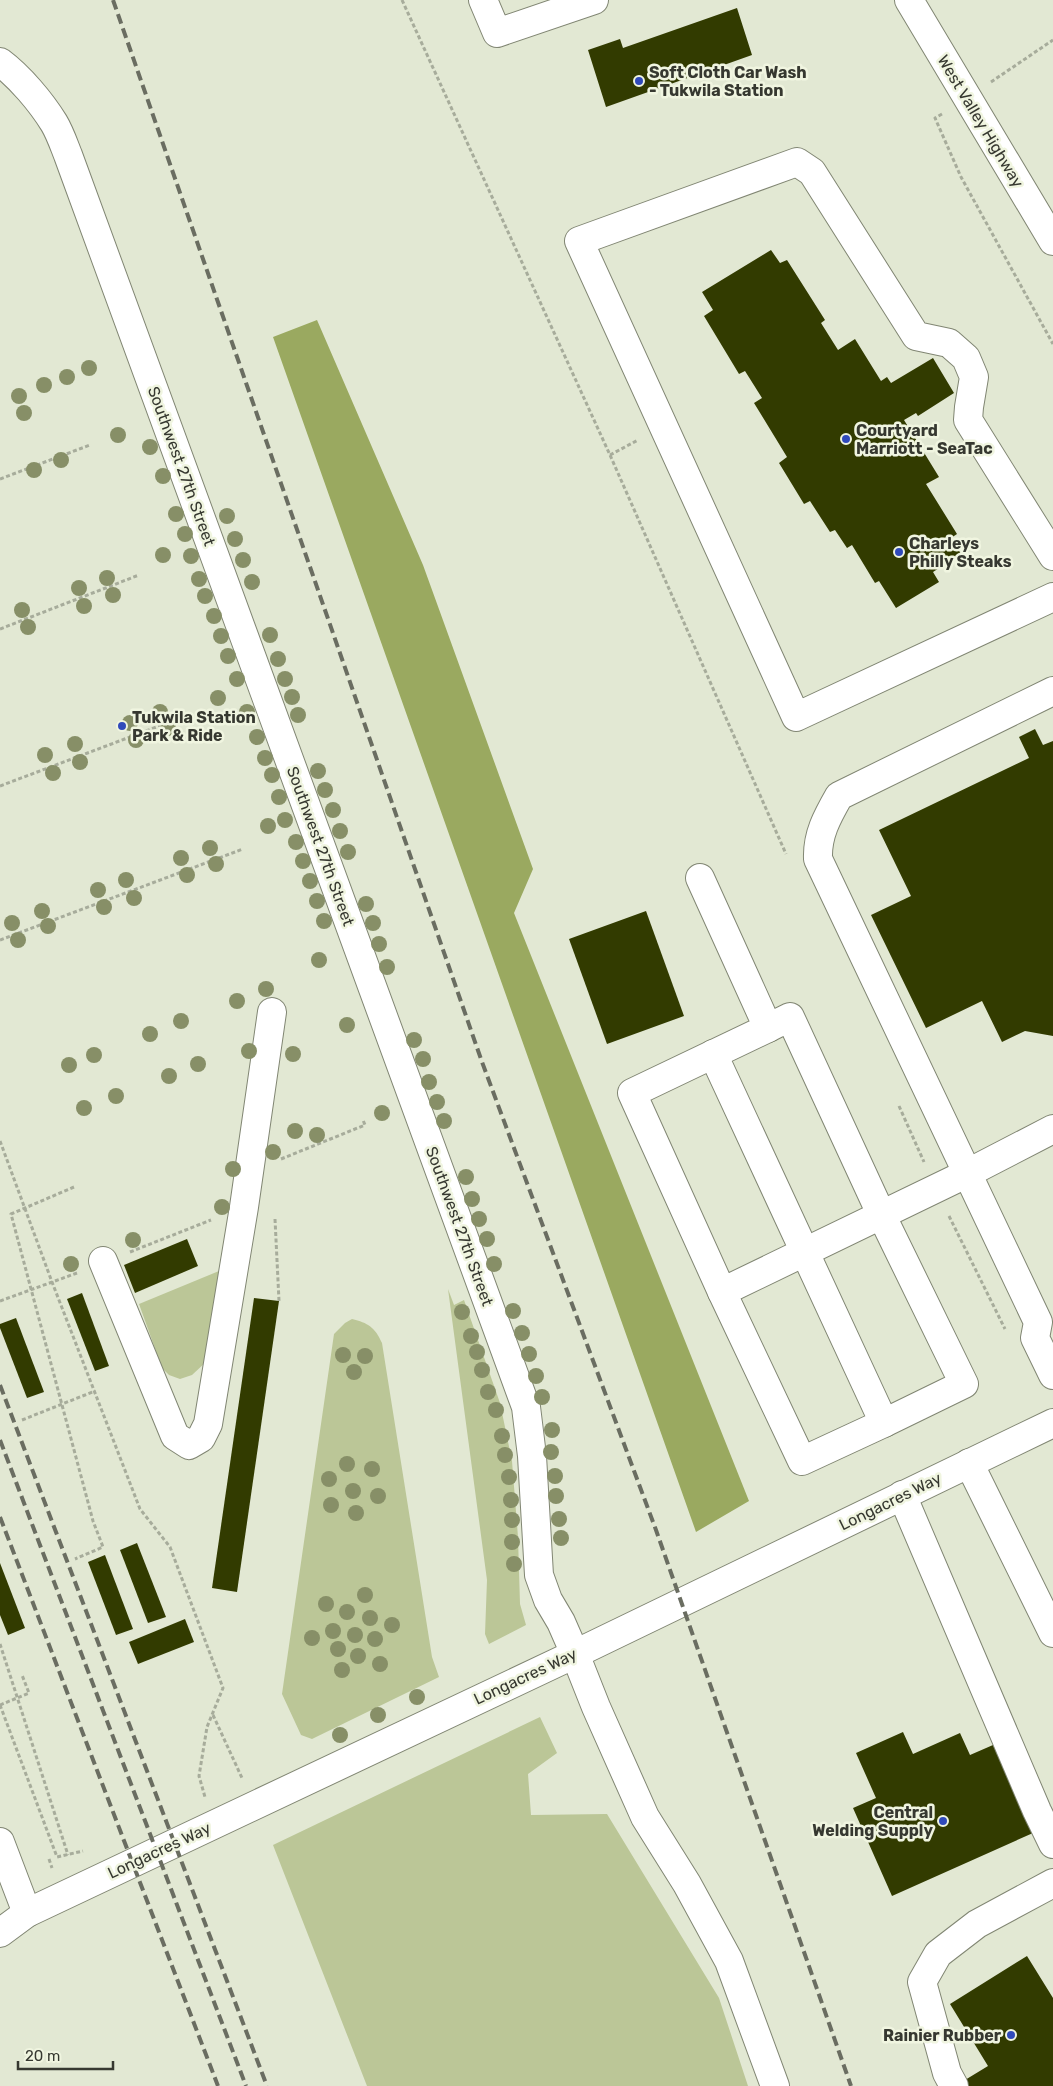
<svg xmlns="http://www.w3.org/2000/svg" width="1053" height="2086" font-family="Rubik,sans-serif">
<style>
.green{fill:#bbc697}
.forest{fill:#9aa960}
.building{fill:#323b00}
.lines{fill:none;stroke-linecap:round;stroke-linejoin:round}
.minor-casing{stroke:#818673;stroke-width:30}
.major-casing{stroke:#818673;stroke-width:30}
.path{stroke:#a7ac9b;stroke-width:3;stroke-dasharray:4 2.5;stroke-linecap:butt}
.minor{stroke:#fff;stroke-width:28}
.major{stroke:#fff;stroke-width:28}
.rail{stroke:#6a6d61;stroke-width:4;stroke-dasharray:10 5;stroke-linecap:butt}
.tree{fill:#878f67}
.poi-dot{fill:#304abb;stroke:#f0f5e0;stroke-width:2}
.labels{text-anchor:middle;stroke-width:5;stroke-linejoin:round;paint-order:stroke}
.poi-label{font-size:16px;font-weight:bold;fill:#363830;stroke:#f0f5e0;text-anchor:start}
.street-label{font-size:16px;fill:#363830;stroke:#f0f5e0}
</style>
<rect width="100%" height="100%" fill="#e2e8d3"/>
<g class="green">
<path d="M219 1271 207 1361 192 1375 180 1379 169 1375 162 1368 139 1304Z"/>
<path d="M448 1289 454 1305 464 1300 500 1403 512 1461 518 1537 520 1604 526 1625 489 1644 485 1634 487 1580Z"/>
<path d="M352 1319C368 1323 375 1327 382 1343L432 1657 439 1677 312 1739 301 1735 282 1694 334 1334 345 1323Z"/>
<path d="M540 1717 557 1753 528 1774 531 1815 607 1814 719 1998 748 2086H367L273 1845Z"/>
</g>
<path class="forest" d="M317 320 423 565 533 869 514 913 749 1501 696 1532 273 337Z"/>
<g class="building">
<path d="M737 8 752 55 606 107 588 50 620 39 623 48Z"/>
<path d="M771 250 780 263 787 260 825 320 821 323 838 350 855 339 881 381 887 377 891 383 933 358 954 393 918 416 916 413 904 420 939 477 926 484 957 534 951 538 961 554 933 572 939 582 896 608 879 581 875 583 852 545 847 548 835 530 830 532 810 501 804 504 779 463 787 457 754 403 762 398 745 371 739 374 704 316 713 310 702 292Z"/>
<path d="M1035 729 1043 745 1053 741V1036L1025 1031 1002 1042 982 1001 926 1028 871 915 911 896 879 830 1029 758 1019 737Z"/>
<path d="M646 911 684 1016 607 1044 569 939Z"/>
<path d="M187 1239 198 1266 135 1293 124 1265Z"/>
<path d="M82 1293 109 1366 95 1371 67 1299Z"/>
<path d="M254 1298 279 1301 237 1592 212 1588Z"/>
<path d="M16 1318 44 1392 27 1398 0 1328V1324Z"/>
<path d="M137 1543 166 1617 148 1623 120 1550Z"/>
<path d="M105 1555 133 1629 116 1635 88 1562Z"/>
<path d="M0 1563 25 1628 8 1635 0 1615Z"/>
<path d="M185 1619 194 1642 138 1664 129 1642Z"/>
<path d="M903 1732 913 1754 960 1733 970 1755 993 1745 1033 1833 892 1896 853 1808 876 1798 856 1753Z"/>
<path d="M1027 1956 1053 1998V2086H969L965 2080 988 2066 950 2004Z"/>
</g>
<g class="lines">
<g class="minor-casing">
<g id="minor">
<path d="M483 0 497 33 594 0"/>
<path d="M0 62C20 77 41 102 54 123 60 133 64 145 68 155L526 1407 532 1456 539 1575 548 1600 561 1622 575 1654 596 1707 645 1817 687 1884 729 1961 775 2086"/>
<path d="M1053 556 968 420 969 407 974 377 966 358 949 343 916 336 812 172 797 162 579 241 796 717 1053 597"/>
<path d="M1053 691 839 796C827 817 817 835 818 859L1038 1322 1035 1338 1053 1375"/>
<path d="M700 878 768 1028 632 1093 722 1292 968 1173 1053 1129"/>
<path d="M768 1028 790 1017 881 1214 964 1384 884 1423"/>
<path d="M713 1054 884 1423 802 1461 722 1292"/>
<path d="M103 1261 175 1436 189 1445 201 1438 208 1424 244 1207 272 1012"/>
<path d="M969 1463 1053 1633"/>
<path d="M902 1495 1037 1811 1053 1844"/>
<path d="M0 1842 27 1913"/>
<path d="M0 1933 27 1913 575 1654 1053 1423"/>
<path d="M954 2086 947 2073 922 1982 938 1954 977 1924 1053 1883"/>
</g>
</g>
<g class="major-casing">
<path id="major" d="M909 0 1053 241"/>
</g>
<g class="path">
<path d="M402 0 610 455 786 854"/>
<path d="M991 82 1053 40"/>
<path d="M942 114 935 118 961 177 1053 344"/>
<path d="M610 455 638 440"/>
<path d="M0 479 90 445"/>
<path d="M0 629 139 575"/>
<path d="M0 786 191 714"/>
<path d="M0 940 243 849"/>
<path d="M899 1106 924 1162"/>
<path d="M0 1141 52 1282 140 1509 170 1547 223 1688 207 1727 199 1776 205 1797"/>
<path d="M281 1159 365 1125 363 1120"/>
<path d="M74 1187 11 1214 93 1521 103 1547 75 1559"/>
<path d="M949 1216 1005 1329"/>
<path d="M275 1219 279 1301"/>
<path d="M130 1252 211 1220"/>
<path d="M0 1301 77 1273"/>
<path d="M22 1420 95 1391"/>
<path d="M0 1644 68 1855"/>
<path d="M0 1705 57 1857 83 1851"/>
<path d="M0 1705 29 1693 22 1675"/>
<path d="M213 1715 242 1778"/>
<path d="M49 1859 52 1868"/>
</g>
<use href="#minor" class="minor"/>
<use href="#major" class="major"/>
<g class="rail">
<path d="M113 0 482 1062 656 1530 851 2086"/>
<path d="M0 1385 267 2086"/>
<path d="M0 1440 246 2086"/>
<path d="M0 1517 218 2086"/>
</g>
</g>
<g class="tree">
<circle cx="89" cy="368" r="8"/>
<circle cx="67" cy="377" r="8"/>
<circle cx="44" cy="385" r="8"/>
<circle cx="19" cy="396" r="8"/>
<circle cx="24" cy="413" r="8"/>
<circle cx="118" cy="435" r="8"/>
<circle cx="150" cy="447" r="8"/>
<circle cx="61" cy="460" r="8"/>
<circle cx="34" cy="470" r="8"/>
<circle cx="163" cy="476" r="8"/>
<circle cx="176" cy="514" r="8"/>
<circle cx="227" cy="516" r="8"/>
<circle cx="185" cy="534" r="8"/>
<circle cx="235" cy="539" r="8"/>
<circle cx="163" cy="555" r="8"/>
<circle cx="191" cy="556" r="8"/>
<circle cx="243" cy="560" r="8"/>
<circle cx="107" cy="578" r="8"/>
<circle cx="199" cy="579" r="8"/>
<circle cx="252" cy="582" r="8"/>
<circle cx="79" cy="588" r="8"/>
<circle cx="113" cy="595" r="8"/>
<circle cx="205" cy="596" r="8"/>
<circle cx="84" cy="606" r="8"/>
<circle cx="22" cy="610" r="8"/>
<circle cx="214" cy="616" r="8"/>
<circle cx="28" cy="627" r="8"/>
<circle cx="270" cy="635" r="8"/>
<circle cx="221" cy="636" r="8"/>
<circle cx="228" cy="656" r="8"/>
<circle cx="278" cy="659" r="8"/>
<circle cx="237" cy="679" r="8"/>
<circle cx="285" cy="679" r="8"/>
<circle cx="292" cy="697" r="8"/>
<circle cx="218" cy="698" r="8"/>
<circle cx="160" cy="712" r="8"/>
<circle cx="247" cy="712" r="8"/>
<circle cx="298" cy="715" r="8"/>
<circle cx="130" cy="723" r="8"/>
<circle cx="168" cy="728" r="8"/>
<circle cx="257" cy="737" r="8"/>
<circle cx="136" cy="740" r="8"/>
<circle cx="75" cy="744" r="8"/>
<circle cx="45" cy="755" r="8"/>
<circle cx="265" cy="758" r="8"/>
<circle cx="80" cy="762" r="8"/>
<circle cx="318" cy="771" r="8"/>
<circle cx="53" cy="773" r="8"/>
<circle cx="272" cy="775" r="8"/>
<circle cx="325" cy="790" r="8"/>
<circle cx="279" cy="797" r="8"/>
<circle cx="333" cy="810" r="8"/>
<circle cx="285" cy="820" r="8"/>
<circle cx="268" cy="826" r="8"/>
<circle cx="340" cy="831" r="8"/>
<circle cx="296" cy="842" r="8"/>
<circle cx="210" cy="848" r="8"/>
<circle cx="348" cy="852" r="8"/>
<circle cx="181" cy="858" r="8"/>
<circle cx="303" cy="861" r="8"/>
<circle cx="216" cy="864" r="8"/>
<circle cx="187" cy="875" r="8"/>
<circle cx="126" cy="880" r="8"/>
<circle cx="310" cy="881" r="8"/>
<circle cx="98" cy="890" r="8"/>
<circle cx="134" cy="898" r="8"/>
<circle cx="317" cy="901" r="8"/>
<circle cx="366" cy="904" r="8"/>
<circle cx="104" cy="907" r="8"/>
<circle cx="42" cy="911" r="8"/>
<circle cx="324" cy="921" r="8"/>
<circle cx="12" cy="923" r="8"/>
<circle cx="373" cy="923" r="8"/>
<circle cx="48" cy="926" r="8"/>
<circle cx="18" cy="940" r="8"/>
<circle cx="379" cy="944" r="8"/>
<circle cx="319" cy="960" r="8"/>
<circle cx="387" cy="967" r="8"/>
<circle cx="266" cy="989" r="8"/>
<circle cx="237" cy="1001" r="8"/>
<circle cx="181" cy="1021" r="8"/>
<circle cx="347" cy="1025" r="8"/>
<circle cx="150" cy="1034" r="8"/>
<circle cx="414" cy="1040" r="8"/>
<circle cx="249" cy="1051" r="8"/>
<circle cx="293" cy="1054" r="8"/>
<circle cx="94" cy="1055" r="8"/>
<circle cx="423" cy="1059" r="8"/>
<circle cx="198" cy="1064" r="8"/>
<circle cx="69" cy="1065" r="8"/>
<circle cx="169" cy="1076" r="8"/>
<circle cx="429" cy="1082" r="8"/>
<circle cx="116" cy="1096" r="8"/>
<circle cx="437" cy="1102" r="8"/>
<circle cx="84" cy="1108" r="8"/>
<circle cx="382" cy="1113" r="8"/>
<circle cx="444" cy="1121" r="8"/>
<circle cx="295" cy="1131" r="8"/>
<circle cx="317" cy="1135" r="8"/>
<circle cx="273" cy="1152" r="8"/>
<circle cx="233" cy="1169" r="8"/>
<circle cx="466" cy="1177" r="8"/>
<circle cx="472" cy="1199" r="8"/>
<circle cx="222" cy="1207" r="8"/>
<circle cx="479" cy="1219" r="8"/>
<circle cx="487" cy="1239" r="8"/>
<circle cx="133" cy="1240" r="8"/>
<circle cx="71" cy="1264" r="8"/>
<circle cx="494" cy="1264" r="8"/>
<circle cx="513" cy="1311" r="8"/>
<circle cx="462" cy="1312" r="8"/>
<circle cx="522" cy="1333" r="8"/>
<circle cx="471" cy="1336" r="8"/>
<circle cx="477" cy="1352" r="8"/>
<circle cx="529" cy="1354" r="8"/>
<circle cx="343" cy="1355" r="8"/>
<circle cx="365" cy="1356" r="8"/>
<circle cx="482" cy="1370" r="8"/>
<circle cx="354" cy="1372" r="8"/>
<circle cx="536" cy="1376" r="8"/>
<circle cx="488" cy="1392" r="8"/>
<circle cx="542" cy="1397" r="8"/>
<circle cx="496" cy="1410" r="8"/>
<circle cx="552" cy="1430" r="8"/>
<circle cx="502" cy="1436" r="8"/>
<circle cx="551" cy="1452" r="8"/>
<circle cx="505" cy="1455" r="8"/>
<circle cx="347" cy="1464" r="8"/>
<circle cx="372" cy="1469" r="8"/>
<circle cx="555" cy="1476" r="8"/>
<circle cx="509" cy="1477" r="8"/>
<circle cx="329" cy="1479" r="8"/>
<circle cx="353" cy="1491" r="8"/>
<circle cx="378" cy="1496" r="8"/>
<circle cx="556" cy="1496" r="8"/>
<circle cx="511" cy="1500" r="8"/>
<circle cx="331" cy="1505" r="8"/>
<circle cx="356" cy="1513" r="8"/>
<circle cx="559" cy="1519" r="8"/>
<circle cx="512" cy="1520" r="8"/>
<circle cx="561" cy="1538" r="8"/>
<circle cx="512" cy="1542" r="8"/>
<circle cx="514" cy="1564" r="8"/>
<circle cx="365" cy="1595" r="8"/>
<circle cx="326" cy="1604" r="8"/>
<circle cx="347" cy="1612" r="8"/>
<circle cx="370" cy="1618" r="8"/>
<circle cx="392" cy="1625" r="8"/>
<circle cx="333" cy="1631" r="8"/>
<circle cx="355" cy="1635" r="8"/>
<circle cx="312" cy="1638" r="8"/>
<circle cx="375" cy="1639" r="8"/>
<circle cx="338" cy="1649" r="8"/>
<circle cx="358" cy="1656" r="8"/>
<circle cx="380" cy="1664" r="8"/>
<circle cx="342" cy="1670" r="8"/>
<circle cx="417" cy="1697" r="8"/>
<circle cx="378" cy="1715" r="8"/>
<circle cx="340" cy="1735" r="8"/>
</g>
<g class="poi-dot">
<circle cx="639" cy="81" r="5"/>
<circle cx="846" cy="439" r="5"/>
<circle cx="899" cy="552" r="5"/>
<circle cx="122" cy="726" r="5"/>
<circle cx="943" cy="1821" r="5"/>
<circle cx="1011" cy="2035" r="5"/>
</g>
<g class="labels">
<g class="poi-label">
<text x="649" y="78">Soft Cloth Car Wash<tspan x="649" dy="18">- Tukwila Station</tspan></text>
<text x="856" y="436">Courtyard<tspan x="856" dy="18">Marriott - SeaTac</tspan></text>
<text x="909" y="549">Charleys<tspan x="909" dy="18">Philly Steaks</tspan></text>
<text x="132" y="723">Tukwila Station<tspan x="132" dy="18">Park &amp; Ride</tspan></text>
<text x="933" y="1818" text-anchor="end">Central<tspan x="933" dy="18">Welding Supply</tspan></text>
<text x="1001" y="2041" text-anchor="end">Rainier Rubber</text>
</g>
<g class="street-label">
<text transform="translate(981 121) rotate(59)" y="6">West Valley Highway</text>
<text transform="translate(182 466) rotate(70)" y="6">Southwest 27th Street</text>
<text transform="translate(321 846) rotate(70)" y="6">Southwest 27th Street</text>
<text transform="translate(460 1226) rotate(70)" y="6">Southwest 27th Street</text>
<text transform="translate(890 1501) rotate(-26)" y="6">Longacres Way</text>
<text transform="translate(525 1676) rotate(-25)" y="6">Longacres Way</text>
<text transform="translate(159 1850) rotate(-25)" y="6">Longacres Way</text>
</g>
</g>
<path d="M18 2061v8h95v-8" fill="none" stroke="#363830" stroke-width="2.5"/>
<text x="25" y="2061" font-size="15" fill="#363830" stroke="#f0f5e0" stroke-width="4" paint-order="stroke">20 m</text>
</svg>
